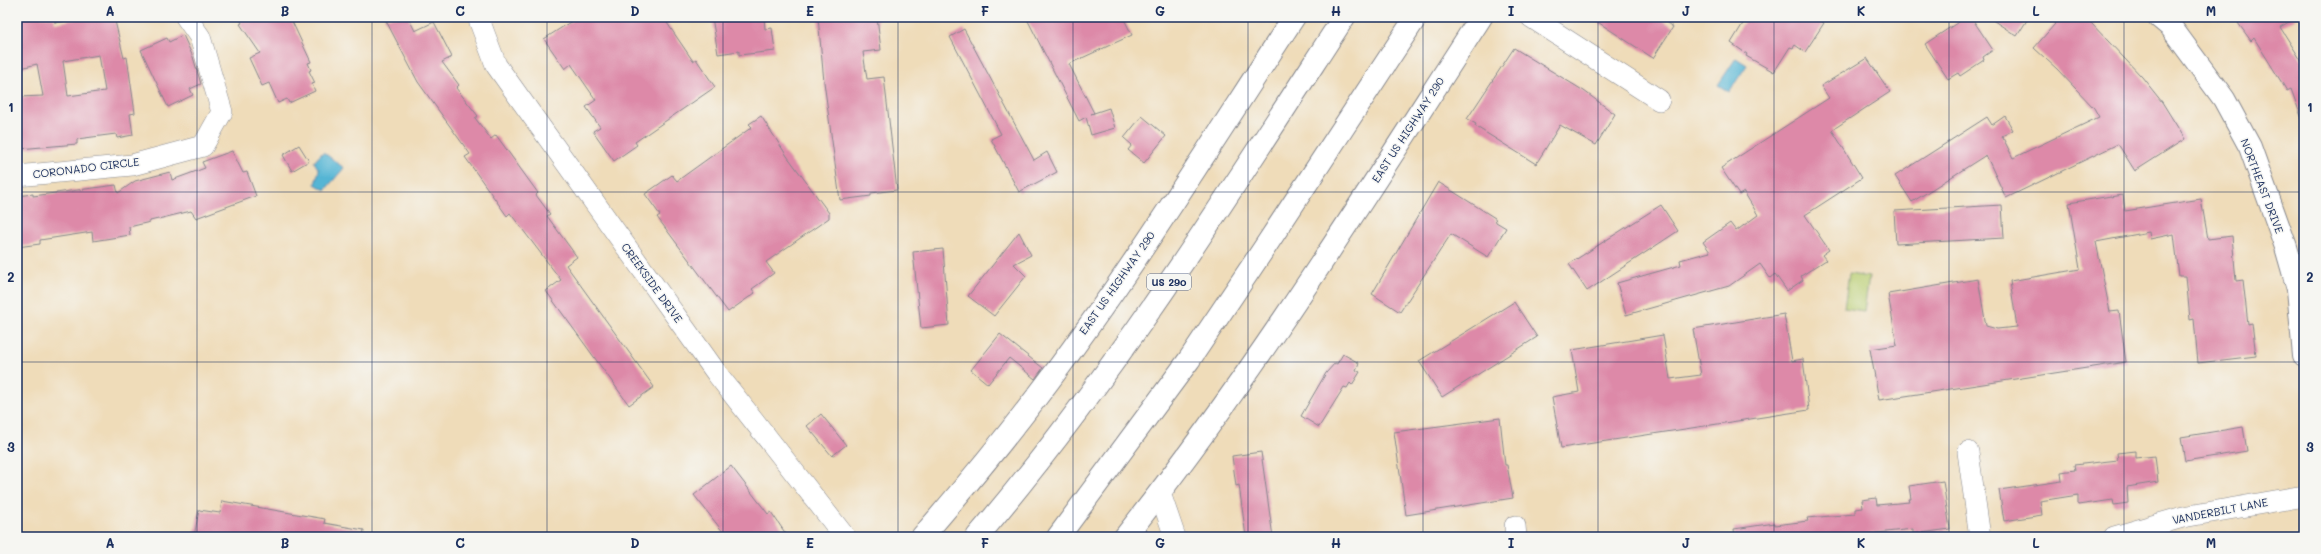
<svg xmlns="http://www.w3.org/2000/svg" width="2321" height="554" font-family="Mali,sans-serif">
<style>
.green{fill:#bace72;stroke:#6a7e68}
.water{fill:#55b5d4;stroke:#387299}
.building{fill:#dd89a8;fill-rule:evenodd}
.lines{fill:none;stroke-linecap:round;stroke-linejoin:round}
.street-casing{stroke:#85868c;stroke-width:22}
.secondary-casing{stroke:#85868c;stroke-width:24}
.highway-casing{stroke:#85868c;stroke-width:24}
.street{stroke:#fff;stroke-width:21}
.secondary{stroke:#fff;stroke-width:22}
.highway{stroke:#fff;stroke-width:22}
.grid{fill:none;stroke:#1b2f5e;stroke-width:1;stroke-opacity:0.55}
.labels{text-anchor:middle;stroke-width:3;stroke-linejoin:round;paint-order:stroke}
.shield{fill:#f6f6f2;stroke:#5d6b8a;stroke-width:1}
.shield-label{font-size:10px;font-weight:bold;fill:#1b2f5e}
.street-label{font-size:11px;fill:#1b2f5e;stroke:#f6f6f2}
.neatline{fill:none;stroke:#1b2f5e;stroke-width:1.5}
.grid-label{font-size:13px;text-anchor:middle;font-weight:bold;fill:#1b2f5e}
</style>
<rect width="100%" height="100%" fill="#f6f6f2"/>
<filter id="ink" filterUnits="userSpaceOnUse"><feTurbulence type="fractalNoise" baseFrequency=".025" numOctaves="2"/><feDisplacementMap in="SourceGraphic" scale="8" xChannelSelector="R" yChannelSelector="G"/><feConvolveMatrix kernelMatrix="1 2 1 2 8 2 1 2 1" color-interpolation-filters="sRGB"/></filter>
<filter id="wash" filterUnits="userSpaceOnUse"><feTurbulence type="fractalNoise" baseFrequency=".012" numOctaves="4" result="noise"/><feDisplacementMap in="SourceGraphic" scale="16" xChannelSelector="R" yChannelSelector="G"/><feGaussianBlur stdDeviation="0.9" result="paint"/><feColorMatrix in="noise" values="0 0 0 0 0 0 0 0 0 0 0 0 0 0 0 0 0 1.4 0 .05"/><feComposite in="paint" operator="in"/></filter>
<g filter="url(#wash)">
<rect width="100%" height="100%" fill="#efdcb9"/>
<path class="green" d="M1849 274 1869 277 1864 311 1844 308Z"/>
<g class="water">
<path d="M1736 58 1747 65 1729 92 1718 85Z"/>
<path d="M323 152 344 168 325 190 315 184 319 170 314 162Z"/>
</g>
<g id="blocks">
<g class="building">
<path d="M17 17H54L55 23 88 17H114L124 58 127 57 135 113 130 114 133 135 117 138 116 134 77 139V144L19 149 17 131 19 97 43 96 37 64 17 69ZM99 55 105 91 68 96 63 61Z"/>
<path d="M239 17H290L311 62 308 63 311 70 309 71 315 83 312 84 315 91 289 103 287 99 278 103 269 83 262 86 249 58 260 53 240 24 242 23Z"/>
<path d="M384 17H408L415 31 434 22 452 57 442 62 459 85 456 88 478 116 475 118 491 139 496 135 538 193 536 195 550 214 547 216 577 257 566 265 654 387 629 405 546 291 561 280 510 213 507 216 465 157 470 154 418 82Z"/>
<path d="M578 17H663L693 61 696 59 715 87 635 142 637 145 614 161 593 131 600 127 586 107 596 100 571 64 565 69 544 39Z"/>
<path d="M712 17H764L765 29 772 28 775 51 739 55V51L718 54Z"/>
<path d="M818 17H877L881 50 863 52 867 79 884 77 897 190 871 193V196L840 200 824 82Z"/>
<path d="M1026 17H1123L1132 35 1069 64 1094 113 1091 114 1109 108 1115 128 1091 135 1086 117 1079 121Z"/>
<path d="M1590 17H1658L1673 27 1653 58Z"/>
<path d="M1747 17H1814L1824 23 1805 52 1795 45 1793 48 1790 47 1774 72 1746 56 1747 54 1731 43Z"/>
<path d="M1966 17H1971L1993 50 1983 57 1984 60 1960 76 1958 73 1948 79 1925 44Z"/>
<path d="M1988 17H2029L2017 36Z"/>
<path d="M2061 17H2085L2091 23 2142 77 2162 102 2185 139 2135 171 2118 144 2006 198 1986 155 1912 202 1895 176 1987 117 1992 125 2005 116 2013 130 2002 136 2013 158 2099 117 2094 108 2057 69 2034 48Z"/>
<path d="M2245 17H2298L2280 27 2304 65V118L2302 119 2291 89 2287 91 2254 38 2251 41 2238 23Z"/>
<path d="M964 29 1034 160 1047 152 1057 172 1019 192 991 139 1001 134 950 37Z"/>
<path d="M183 35 193 57 201 84 190 89 193 95 168 107 141 50 167 38 169 42Z"/>
<path d="M1514 48 1584 91 1615 114 1596 145 1560 125 1536 164 1475 126 1476 124 1467 119Z"/>
<path d="M1867 58 1890 92 1832 130 1862 178 1805 215 1829 250 1822 255 1826 260 1801 276 1803 280 1787 291 1775 274 1770 278 1760 264 1729 286 1626 315 1617 283 1681 265 1680 260 1710 252 1703 242 1730 223 1736 231 1758 215 1744 192 1739 195 1721 168 1829 98 1821 86Z"/>
<path d="M761 116 787 156 829 213V218L766 262 774 273 752 289 755 293 728 312 657 217 660 215 645 194 672 175 677 181 752 127 749 124Z"/>
<path d="M1142 116 1166 136 1144 163 1128 150 1132 145 1124 138Z"/>
<path d="M299 145 309 161 292 171 283 155Z"/>
<path d="M232 151 243 173 247 172 256 196 196 218 191 211 150 221V222L129 227 130 235 93 241 92 232 40 240V244L17 247V196L33 194V196L116 185 118 193 135 181 170 172 172 180 205 168 202 162Z"/>
<path d="M1438 182 1495 218 1496 222 1506 228 1488 257 1451 234 1400 312 1372 294Z"/>
<path d="M2123 195 2125 211 2201 199 2208 239 2232 236 2236 281 2243 280 2248 324 2252 323 2256 356 2198 363 2194 319 2190 320 2186 276H2179L2174 234 2150 239 2149 232 2096 242 2110 312 2119 311 2126 362 1879 400 1870 349 1897 345 1888 294 1978 279 1986 326 1997 329 2017 327 2010 281 2080 269 2069 203 2111 196V197Z"/>
<path d="M1661 205 1678 231 1587 291 1569 264Z"/>
<path d="M2002 205 2004 238 1896 244 1894 211Z"/>
<path d="M1019 232 1031 255 1014 264 1026 276 994 316 968 296Z"/>
<path d="M943 249 949 325 921 328 913 252Z"/>
<path d="M1514 302 1537 337 1442 397 1419 361Z"/>
<path d="M1784 314 1792 361 1803 359 1809 410 1561 448 1552 397 1579 392 1572 350 1663 335 1670 379 1701 375 1693 329Z"/>
<path d="M1000 334 1043 368 1035 379 1009 358 988 384 971 370Z"/>
<path d="M1343 354 1359 363 1356 370 1360 372 1352 385 1350 383 1347 388 1344 387 1319 427 1301 416 1326 373 1335 363 1337 364Z"/>
<path d="M821 414 846 445 832 456 807 426Z"/>
<path d="M1500 418 1505 465H1507L1513 498 1406 515 1394 432Z"/>
<path d="M2243 427 2247 451 2185 461 2181 437Z"/>
<path d="M2136 451V458L2155 456 2158 482 2127 487 2128 503 2114 505 2113 500 2078 505V495L2040 501 2042 515 2004 521 1999 490 2062 481 2061 472 2075 470 2074 465 2118 460 2117 453Z"/>
<path d="M1261 452 1273 537H1246L1239 485 1236 486 1232 456Z"/>
<path d="M731 466 768 514 771 512 788 537H727L694 495Z"/>
<path d="M1943 481 1950 529 1913 534V529L1841 537H1735L1734 529 1775 523V525L1808 521 1807 518 1855 514V509L1863 508 1862 500 1876 498 1877 505 1909 502 1908 499H1911L1909 486Z"/>
<path d="M222 501 325 519 324 523 364 530 363 537H194L199 510 220 513Z"/>
</g>
</g>
</g>
<g filter="url(#ink)">
<use href="#blocks" fill-opacity="0" stroke="#85868c" stroke-width="1"/>
<g class="lines">
<g class="street-casing">
<g id="street">
<path d="M478 17 496 65 718 375 845 537"/>
<path d="M1531 17 1659 100"/>
<path d="M17 176 132 165 203 146 222 112 200 37 186 17"/>
<path d="M1968 452 1980 537"/>
<path d="M1160 493 1175 537"/>
<path d="M1515 526 1516 537"/>
<path d="M2114 537 2183 517 2304 496"/>
</g>
</g>
<g class="secondary-casing">
<g id="secondary">
<path d="M2159 17 2171 27 2224 99 2250 147 2286 247 2298 289 2304 356"/>
<path d="M922 537C961 492 1000 445 1036 398 1129 276 1210 145 1294 17"/>
<path d="M1125 537C1256 372 1367 193 1481 17"/>
</g>
</g>
<g class="highway-casing">
<g id="highway">
<path d="M977 537C1115 375 1229 194 1344 17"/>
<path d="M1058 537 1189 360 1263 250 1416 17"/>
</g>
</g>
<use href="#street" class="street"/>
<use href="#secondary" class="secondary"/>
<use href="#highway" class="highway"/>
</g>
</g>
<path class="grid" d="M197 17V537M372 17V537M547 17V537M723 17V537M898 17V537M1073 17V537M1248 17V537M1423 17V537M1598 17V537M1774 17V537M1949 17V537M2124 17V537M17 192H2304M17 362H2304"/>
<g class="labels">
<rect class="shield" x="1147" y="274" width="44" height="16" rx="3"/>
<g class="shield-label">
<text x="1169" y="286">US 290</text>
</g>
<g class="street-label">
<text transform="translate(1408 130) rotate(-57)" y="4">EAST US HIGHWAY 290</text>
<text transform="translate(86 168) rotate(-7)" y="4">CORONADO CIRCLE</text>
<text transform="translate(2262 186) rotate(69)" y="4">NORTHEAST DRIVE</text>
<text transform="translate(652 283) rotate(54)" y="4">CREEKSIDE DRIVE</text>
<text transform="translate(1117 283) rotate(-55)" y="4">EAST US HIGHWAY 290</text>
<text transform="translate(2220 511) rotate(-11)" y="4">VANDERBILT LANE</text>
</g>
</g>
<rect width="2321" height="554" fill="none" stroke="#f6f6f2" stroke-width="44"/>
<rect x="22" y="22" width="2277" height="510" class="neatline"/>
<g class="grid-label">
<text x="110" y="16">A</text>
<text x="285" y="16">B</text>
<text x="460" y="16">C</text>
<text x="635" y="16">D</text>
<text x="810" y="16">E</text>
<text x="985" y="16">F</text>
<text x="1160" y="16">G</text>
<text x="1336" y="16">H</text>
<text x="1511" y="16">I</text>
<text x="1686" y="16">J</text>
<text x="1861" y="16">K</text>
<text x="2036" y="16">L</text>
<text x="2211" y="16">M</text>
<text x="11" y="112">1</text>
<text x="2310" y="112">1</text>
<text x="11" y="282">2</text>
<text x="2310" y="282">2</text>
<text x="11" y="452">3</text>
<text x="2310" y="452">3</text>
<text x="110" y="548">A</text>
<text x="285" y="548">B</text>
<text x="460" y="548">C</text>
<text x="635" y="548">D</text>
<text x="810" y="548">E</text>
<text x="985" y="548">F</text>
<text x="1160" y="548">G</text>
<text x="1336" y="548">H</text>
<text x="1511" y="548">I</text>
<text x="1686" y="548">J</text>
<text x="1861" y="548">K</text>
<text x="2036" y="548">L</text>
<text x="2211" y="548">M</text>
</g>
</svg>
